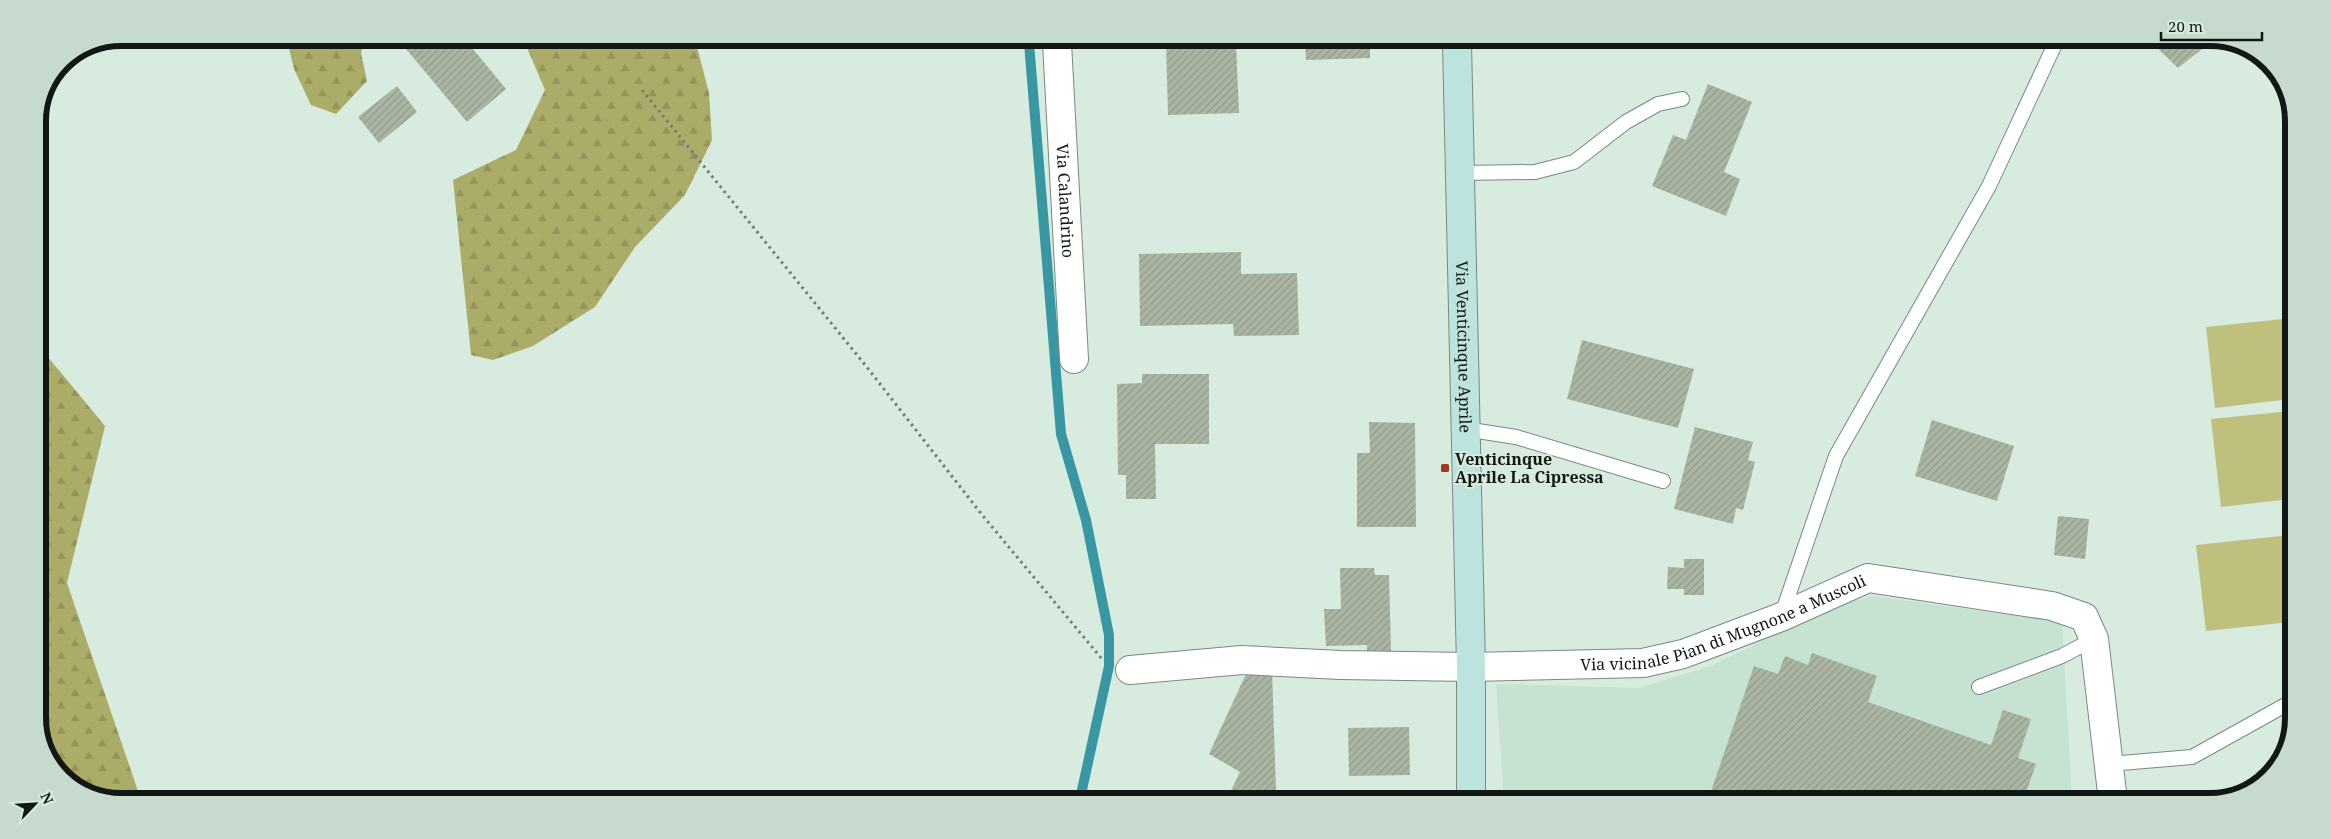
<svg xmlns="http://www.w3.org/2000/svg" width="2331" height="839" font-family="'Noto Serif',serif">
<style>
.built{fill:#c6e2d0}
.grass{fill:#bfc07d}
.forest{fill:url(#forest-firs)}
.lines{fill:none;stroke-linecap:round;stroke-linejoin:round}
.stream{stroke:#3897a2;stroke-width:10}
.building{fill:url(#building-hatch)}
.lane-casing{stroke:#788a7f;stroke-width:16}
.street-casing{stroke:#788a7f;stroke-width:30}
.secondary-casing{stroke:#788a7f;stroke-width:30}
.path{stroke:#707d74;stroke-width:3;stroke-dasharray:2.5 4;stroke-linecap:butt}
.lane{stroke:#fff;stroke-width:14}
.street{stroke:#fff;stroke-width:28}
.secondary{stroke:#bde3df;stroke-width:28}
.poi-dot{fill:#a23a1f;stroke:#d7ebde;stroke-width:2}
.labels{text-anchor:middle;stroke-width:4;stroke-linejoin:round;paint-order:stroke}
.street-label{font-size:16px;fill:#111813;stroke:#d7ebde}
.poi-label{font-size:16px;font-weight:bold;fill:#111813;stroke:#d7ebde;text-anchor:start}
.rim{fill:none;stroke:#111813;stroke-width:6}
</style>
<defs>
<pattern id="forest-firs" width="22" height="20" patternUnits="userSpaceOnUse" patternTransform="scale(1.25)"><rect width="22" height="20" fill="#acac69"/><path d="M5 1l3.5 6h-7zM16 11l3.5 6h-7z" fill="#93935a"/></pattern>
<pattern id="building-hatch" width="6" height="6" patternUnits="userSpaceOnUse" patternTransform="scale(1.25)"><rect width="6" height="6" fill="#aab5a3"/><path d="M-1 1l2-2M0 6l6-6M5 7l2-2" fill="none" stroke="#919b8b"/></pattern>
</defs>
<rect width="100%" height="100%" fill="#d7ebde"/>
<path class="built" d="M1872 596 2062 622 2072 801 1504 800 1496 684 1639 688 1711 666 1833 606Z"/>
<g class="grass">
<path d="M2292 318 2291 399 2215 408 2206 327Z"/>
<path d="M2291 411V499L2221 507 2211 419Z"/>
<path d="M2291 535 2290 622 2206 631 2196 545Z"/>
</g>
<g class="forest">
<path d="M364 43 361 53 367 81 336 114 311 105 294 69 288 44Z"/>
<path d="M525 43H696L709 93 712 140 685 195 635 247 595 307 533 346 493 360 471 355 453 180 516 150 545 90Z"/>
<path d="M38 345 105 426 67 583 140 797H94L55 769 38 724Z"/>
</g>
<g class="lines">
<path class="stream" d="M1029 43 1061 434 1086 520 1109 635V666L1080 799"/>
</g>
<g class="building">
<path d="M2151 42H2211L2178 68Z"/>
<path d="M401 43H468L506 89 467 122Z"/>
<path d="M1166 43H1236L1239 113 1168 115Z"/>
<path d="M1305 43H1370V58L1306 60Z"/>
<path d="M1708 84 1752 102 1724 172 1740 179 1726 216 1652 186 1673 135 1686 140Z"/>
<path d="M397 86 417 112 379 143 358 117Z"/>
<path d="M1241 252V274L1297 273 1299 335 1234 336 1233 324 1140 326 1139 254Z"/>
<path d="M1582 340 1694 369 1678 428 1567 399Z"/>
<path d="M1142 374H1209V444H1155L1156 499H1126V475H1118L1117 384 1142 383Z"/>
<path d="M1932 420 2014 446 1997 501 1915 476Z"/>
<path d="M1369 422 1415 423 1416 527H1357V453H1370Z"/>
<path d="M1695 427 1753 442 1748 460 1755 462 1743 510 1736 508 1733 524 1674 509Z"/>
<path d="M2058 516 2089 519 2085 559 2054 555Z"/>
<path d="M1684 559H1704V595H1684V589H1667L1668 567 1684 568Z"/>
<path d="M1340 568H1374L1375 575H1389L1391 652H1367V645L1326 646 1324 609H1341Z"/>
<path d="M1812 653 1877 676 1868 702 1991 745 2003 710 2031 719 2018 758 2036 764 2023 801 1708 800 1754 666 1778 674 1785 656 1808 665Z"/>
<path d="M1272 671 1276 789 1270 800 1227 799 1240 772 1209 754 1246 674Z"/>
<path d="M1409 727 1410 775 1349 776 1348 728Z"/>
</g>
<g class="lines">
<g class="lane-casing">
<g id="lane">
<path d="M1459 173 1535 172 1574 162 1626 122 1658 104 1682 99"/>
<path d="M1465 429 1516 437 1663 481"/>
<path d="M1781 617 1836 456 1989 186 2056 42"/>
<path d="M1979 687 2062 656 2094 639"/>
<path d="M2109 764 2192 757 2289 703"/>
</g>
</g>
<g class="street-casing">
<g id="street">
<path id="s1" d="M1057 43 1074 359"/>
<path id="s2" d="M1130 670 1242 660 1341 665 1471 667 1643 663 1683 654 1781 617 1868 578 2052 606 2084 617 2094 639 2113 801"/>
</g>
</g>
<g class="secondary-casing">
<g id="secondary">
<path id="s3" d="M1457 43 1471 667V800"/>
</g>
</g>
<path class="path" d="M642 90 866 366 983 516 1102 659"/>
<use href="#lane" class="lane"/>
<use href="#street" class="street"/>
<use href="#secondary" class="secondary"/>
</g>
<rect class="poi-dot" x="1440" y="463" width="10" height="10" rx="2.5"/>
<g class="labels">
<g class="street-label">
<text dy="6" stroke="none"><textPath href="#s1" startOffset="158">Via Calandrino</textPath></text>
<text dy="6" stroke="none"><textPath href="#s3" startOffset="304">Via Venticinque Aprile</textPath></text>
<text dy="6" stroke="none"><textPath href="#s2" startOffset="601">Via vicinale Pian di Mugnone a Muscoli</textPath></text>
</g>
<g class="poi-label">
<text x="1455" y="465">Venticinque<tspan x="1455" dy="18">Aprile La Cipressa</tspan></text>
</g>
</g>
<path d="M0 0H2331V839H0ZM121 46H2210A75 75 0 0 1 2285 121V718A75 75 0 0 1 2210 793H121A75 75 0 0 1 46 718V121A75 75 0 0 1 121 46Z" fill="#c7dace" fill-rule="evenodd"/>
<path class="rim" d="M121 46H2210A75 75 0 0 1 2285 121V718A75 75 0 0 1 2210 793H121A75 75 0 0 1 46 718V121A75 75 0 0 1 121 46Z"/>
<g transform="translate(35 804) rotate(65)" stroke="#d7ebde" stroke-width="4" paint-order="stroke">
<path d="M0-4L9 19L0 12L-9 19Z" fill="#111813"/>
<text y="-8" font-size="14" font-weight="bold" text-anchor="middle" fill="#111813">N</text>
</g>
<path d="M2161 32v8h101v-8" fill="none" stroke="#111813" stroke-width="2.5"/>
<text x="2168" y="32" font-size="15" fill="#111813" stroke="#d7ebde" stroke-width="4" paint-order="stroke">20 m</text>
</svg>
